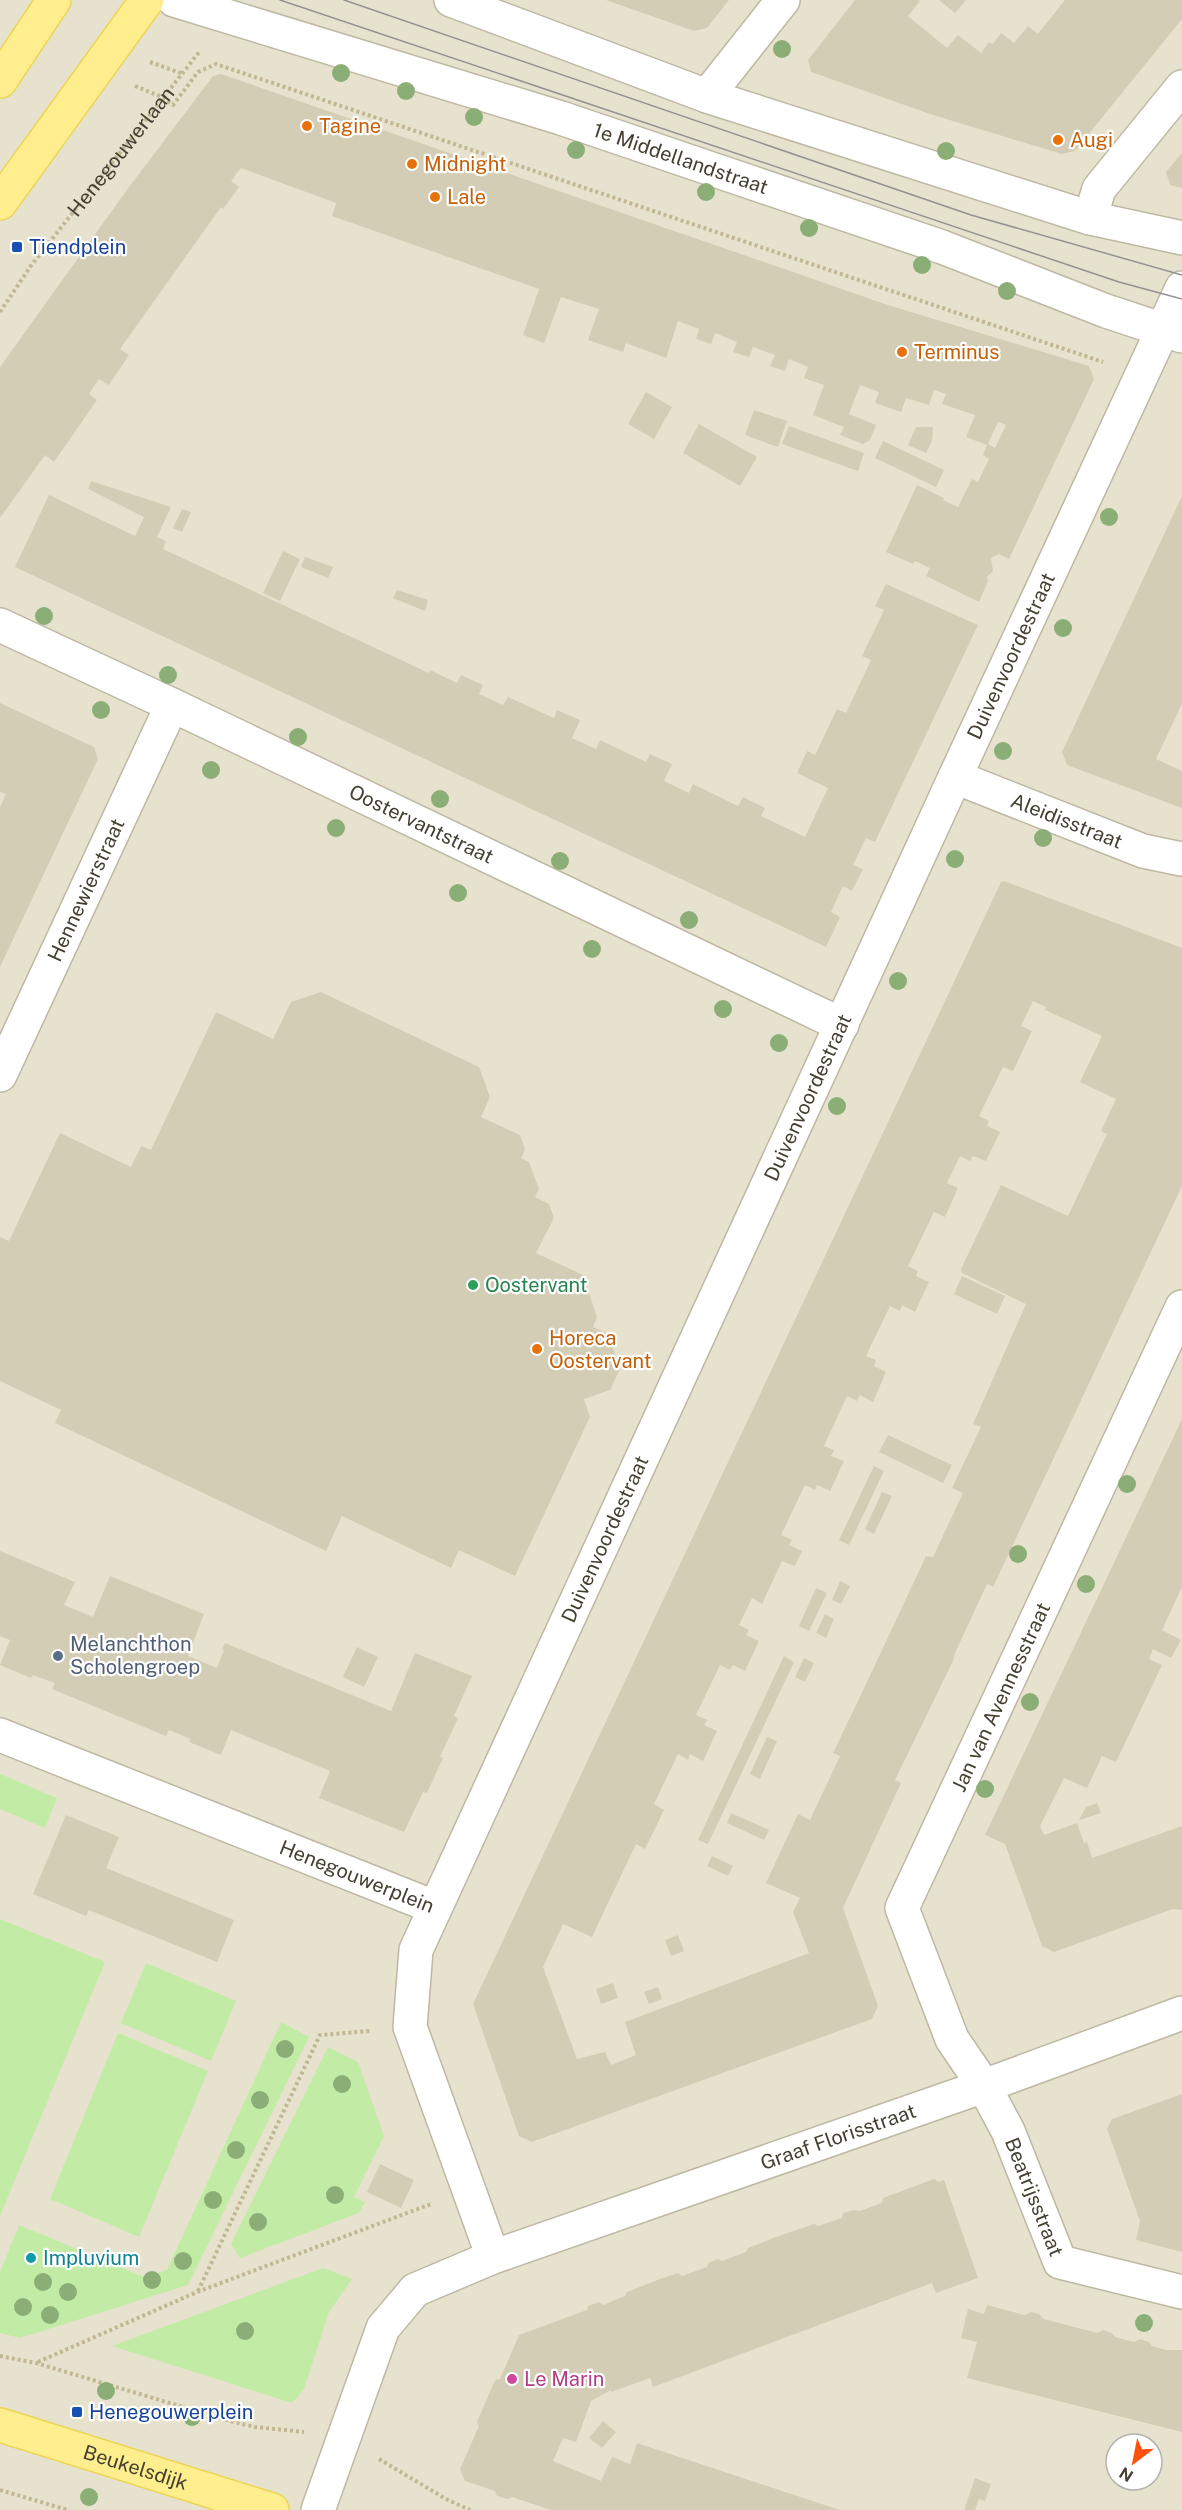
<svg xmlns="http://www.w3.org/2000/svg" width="1182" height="2510" viewBox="0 0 1182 2510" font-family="'Public Sans',sans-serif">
	<rect width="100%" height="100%" fill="#f2efe1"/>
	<path fill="#e7e2ce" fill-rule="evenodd" d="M 0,0 L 1182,0 L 1182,2510 L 0,2510 ZM 1116,2444 L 1152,2444 L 1152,2480 L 1116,2480 Z"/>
	<path fill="#c2eba5" d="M 0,1774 L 57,1798 L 45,1828 L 0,1809 Z
		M 0,1919 L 105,1962 L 0,2216 Z
		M 146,1963 L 236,2001 L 211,2061 L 121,2023 Z
		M 281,2022 L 309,2037 L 188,2285 L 20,2338 L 0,2333 L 0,2272 L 19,2225 L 144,2277 L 167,2270 Z
		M 118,2033 L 208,2071 L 139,2237 L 50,2199 Z
		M 328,2047 L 358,2062 L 384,2136 L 354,2197 L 365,2202 L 359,2213 L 240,2258 L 231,2244 Z
		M 323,2268 L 352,2279 L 329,2312 L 304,2389 L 292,2403 L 112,2346 Z"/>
	<path fill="#d4cdb5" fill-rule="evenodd" d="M 606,0 L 729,0 L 707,28 L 694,31 Z
		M 855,0 L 918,0 L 920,1 L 908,16 L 947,48 L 958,35 L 981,53 L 989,42 L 993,44 L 1001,33 L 1014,43 L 1028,26 L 1038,34 L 1065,0 L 1182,0 L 1182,19 L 1075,151 L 1062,154 L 933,115 L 811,72 L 808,60 Z
		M 939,0 L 966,0 L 955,13 Z
		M 221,74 L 888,305 L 1089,366 L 1094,379 L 1009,559 L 999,554 L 991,558 L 993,571 L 987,577 L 988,581 L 979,602 L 926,576 L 930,568 L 915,561 L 913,564 L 886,552 L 917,485 L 944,498 L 943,500 L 958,507 L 972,479 L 978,482 L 989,459 L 983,455 L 987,445 L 966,437 L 975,415 L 942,404 L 946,394 L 934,390 L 929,405 L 906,398 L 901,412 L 875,403 L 879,392 L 860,385 L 849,414 L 876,425 L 870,440 L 863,444 L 840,435 L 844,427 L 813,415 L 824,385 L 804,378 L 808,367 L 789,359 L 785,371 L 770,366 L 775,355 L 753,347 L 749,357 L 733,352 L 737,342 L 715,333 L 711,344 L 696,339 L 699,329 L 678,321 L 666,358 L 626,343 L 623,352 L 588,340 L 599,309 L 561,297 L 544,343 L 523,335 L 539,289 L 332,216 L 336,203 L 241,168 L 231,181 L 239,187 L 223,209 L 221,207 L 120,349 L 129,355 L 109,385 L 99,379 L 89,394 L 97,400 L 54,462 L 45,455 L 0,518 L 0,367 L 129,187 L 213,76 ZM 998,422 L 1006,425 L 995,448 L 988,444 Z
		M 1182,153 L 1182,188 L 1170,185 L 1166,172 Z
		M 646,392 L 672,407 L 654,439 L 628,424 Z
		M 754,410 L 787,421 L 778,447 L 745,435 Z
		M 699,424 L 757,457 L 740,486 L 683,453 Z
		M 789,426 L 864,453 L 858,471 L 782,444 Z
		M 916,427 L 933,427 L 932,441 L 926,453 L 908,445 Z
		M 883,441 L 944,470 L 936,487 L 875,458 Z
		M 91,481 L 171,507 L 157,537 L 166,541 L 163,549 L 429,673 L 430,670 L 457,683 L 461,675 L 483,685 L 479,694 L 503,705 L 508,697 L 554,718 L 557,710 L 580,720 L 572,738 L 596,749 L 600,740 L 646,762 L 650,754 L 672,764 L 664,781 L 689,793 L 693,784 L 738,806 L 743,797 L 765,808 L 761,816 L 805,837 L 828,788 L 797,773 L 807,751 L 815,755 L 837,709 L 846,713 L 871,660 L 862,656 L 884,610 L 875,606 L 886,584 L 978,625 L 875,842 L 866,838 L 853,865 L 863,869 L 852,891 L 843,886 L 831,912 L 840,917 L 826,947 L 15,567 L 49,495 L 135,536 L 144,517 L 88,489 Z
		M 1182,496 L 1182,704 L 1156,759 L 1182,771 L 1182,808 L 1067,765 L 1062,752 Z
		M 182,509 L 191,512 L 182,532 L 173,528 Z
		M 283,551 L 300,559 L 280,601 L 263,593 Z
		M 305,557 L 333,567 L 328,578 L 301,567 Z
		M 397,590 L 428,600 L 425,611 L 393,598 Z
		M 0,703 L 94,747 L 98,759 L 0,967 L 0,807 L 6,794 L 0,792 Z
		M 1004,881 L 1182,948 L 1182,1186 L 993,1587 L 987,1584 L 955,1653 L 953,1661 L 895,1780 L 901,1783 L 843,1908 L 878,2006 L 872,2019 L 532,2142 L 519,2136 L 473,2004 L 1001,882 ZM 1033,1001 L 1046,1007 L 1045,1010 L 1102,1036 L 1080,1082 L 1116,1099 L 1101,1131 L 1107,1134 L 1068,1216 L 1001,1185 L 961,1269 L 962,1273 L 1026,1304 L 973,1424 L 981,1427 L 952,1488 L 963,1493 L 933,1557 L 926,1556 L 867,1682 L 833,1753 L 840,1756 L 810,1820 L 798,1814 L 766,1883 L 800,1898 L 793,1912 L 809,1953 L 625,2022 L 636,2055 L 611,2065 L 605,2052 L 577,2059 L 543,1967 L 563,1924 L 592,1937 L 636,1844 L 645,1849 L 664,1810 L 654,1804 L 678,1754 L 688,1760 L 690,1754 L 703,1761 L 717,1731 L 704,1725 L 707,1720 L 696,1715 L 720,1665 L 730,1670 L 733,1665 L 745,1671 L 759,1641 L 746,1635 L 749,1630 L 739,1625 L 752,1598 L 762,1604 L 782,1561 L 795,1566 L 802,1551 L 789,1545 L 792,1540 L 781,1535 L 805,1485 L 815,1490 L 817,1485 L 830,1491 L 844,1461 L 831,1456 L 834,1450 L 824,1446 L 847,1396 L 857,1401 L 860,1395 L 873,1402 L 886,1372 L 874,1366 L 876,1360 L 866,1356 L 890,1306 L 900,1311 L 902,1305 L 915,1312 L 929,1282 L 916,1276 L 918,1271 L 908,1266 L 934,1212 L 945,1217 L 958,1188 L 947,1183 L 960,1156 L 970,1161 L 973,1156 L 986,1161 L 1000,1132 L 987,1126 L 989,1121 L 979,1116 L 1003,1067 L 1013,1071 L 1032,1031 L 1021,1026 Z
		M 321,992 L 479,1067 L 490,1097 L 481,1117 L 520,1135 L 525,1149 L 521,1158 L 529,1162 L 539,1189 L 535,1197 L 549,1204 L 554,1218 L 536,1253 L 583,1275 L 597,1317 L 593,1327 L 608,1334 L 620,1369 L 610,1390 L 584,1399 L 590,1417 L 515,1576 L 459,1550 L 451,1568 L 342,1516 L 326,1551 L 55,1423 L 61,1410 L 0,1381 L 0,1237 L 9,1241 L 60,1133 L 131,1167 L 141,1146 L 151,1150 L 216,1012 L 273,1039 L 291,1002 Z
		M 962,1276 L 1005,1296 L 997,1314 L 954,1294 Z
		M 1182,1419 L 1182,1587 L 1162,1630 L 1181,1640 L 1171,1658 L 1153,1649 L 1149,1659 L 1162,1665 L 1116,1762 L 1102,1756 L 1087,1788 L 1064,1778 L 1040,1826 L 1044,1835 L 1077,1823 L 1084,1843 L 1087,1842 L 1092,1858 L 1182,1826 L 1182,1910 L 1173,1909 L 1054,1952 L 1042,1946 L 1005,1844 L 985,1835 Z
		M 888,1435 L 952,1465 L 943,1483 L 879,1452 Z
		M 874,1466 L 884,1471 L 849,1545 L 839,1540 Z
		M 882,1492 L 892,1496 L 874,1534 L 865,1529 Z
		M 0,1551 L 75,1582 L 64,1605 L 93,1617 L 110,1576 L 204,1614 L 188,1656 L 217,1668 L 224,1650 L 222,1650 L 225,1643 L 391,1711 L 415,1653 L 472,1676 L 454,1716 L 458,1718 L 440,1757 L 443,1758 L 427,1793 L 423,1792 L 404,1832 L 319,1798 L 330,1771 L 231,1730 L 221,1755 L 189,1742 L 191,1739 L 169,1730 L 166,1736 L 52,1689 L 55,1683 L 33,1675 L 31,1678 L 0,1665 L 10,1640 L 0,1636 Z
		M 840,1581 L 850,1586 L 841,1604 L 832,1600 Z
		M 816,1588 L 827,1593 L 809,1631 L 799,1626 Z
		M 825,1614 L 834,1619 L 826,1638 L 816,1633 Z
		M 357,1647 L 378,1657 L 364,1687 L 343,1677 Z
		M 784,1656 L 794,1662 L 708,1844 L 698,1840 Z
		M 804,1658 L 814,1663 L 805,1682 L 795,1677 Z
		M 767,1737 L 777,1741 L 760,1779 L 750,1774 Z
		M 1097,1803 L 1101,1813 L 1079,1820 L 1086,1807 Z
		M 731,1813 L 769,1830 L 764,1840 L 727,1823 Z
		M 66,1815 L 119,1837 L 106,1868 L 234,1920 L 217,1962 L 89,1910 L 86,1916 L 33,1894 Z
		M 712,1856 L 733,1866 L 728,1876 L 707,1866 Z
		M 678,1935 L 684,1951 L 671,1956 L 665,1940 Z
		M 613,1983 L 618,1998 L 601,2004 L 596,1989 Z
		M 658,1987 L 662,1999 L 649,2004 L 644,1992 Z
		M 1182,2094 L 1182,2252 L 1136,2240 L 1140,2221 L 1107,2129 L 1112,2119 Z
		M 380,2164 L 414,2180 L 401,2208 L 367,2192 Z
		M 934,2179 L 939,2182 L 944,2180 L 978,2278 L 936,2293 L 932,2283 L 653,2387 L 650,2378 L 611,2392 L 611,2390 L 591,2401 L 576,2442 L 563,2438 L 553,2461 L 601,2481 L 612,2457 L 630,2464 L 637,2443 L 840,2510 L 551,2510 L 512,2497 L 508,2499 L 497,2496 L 495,2491 L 465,2481 L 460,2469 L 479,2426 L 477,2422 L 495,2380 L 500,2379 L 519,2335 L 587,2310 L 588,2306 L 599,2302 L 603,2305 L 620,2298 L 625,2296 L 627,2292 L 660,2279 L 678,2273 L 682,2276 L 707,2267 L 708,2263 L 718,2259 L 722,2261 L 746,2252 L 748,2248 L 779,2236 L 814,2224 L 818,2226 L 842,2218 L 843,2213 L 854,2210 L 860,2211 L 882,2203 L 883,2198 Z
		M 987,2305 L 1025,2315 L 1031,2312 L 1039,2314 L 1044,2319 L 1097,2333 L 1103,2330 L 1112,2333 L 1115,2337 L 1134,2342 L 1140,2339 L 1149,2342 L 1152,2346 L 1166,2350 L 1182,2350 L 1182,2432 L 967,2378 L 977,2342 L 961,2338 L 968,2309 L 984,2314 Z
		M 603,2421 L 616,2432 L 602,2448 L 589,2438 Z
		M 975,2478 L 991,2484 L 985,2501 L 979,2499 L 975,2510 L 964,2510 Z"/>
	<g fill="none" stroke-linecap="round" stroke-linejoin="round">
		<defs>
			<g id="minor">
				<path id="s2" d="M 174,0 L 561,118 L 942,247 L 1106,311 L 1182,336"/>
				<path d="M 451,0 L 707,96 L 1090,218 L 1182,238"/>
				<path d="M 707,96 L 783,0"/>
				<path d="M 1090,218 L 1099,189 L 1182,87"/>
				<path id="s3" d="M 0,625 L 172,705 L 842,1025"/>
				<path id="s4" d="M 955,777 L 1143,851 L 1182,859"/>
				<path id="s5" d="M 0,1075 L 172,705"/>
				<path id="s6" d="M 1182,1307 L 902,1908 L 952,2039 L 984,2086 L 1008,2131 L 1060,2262 L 1182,2292"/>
				<path id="s7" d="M 0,1735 L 434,1907"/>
				<path id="s8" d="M 493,2257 L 410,2027 L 416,1950 L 955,777 L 1182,288"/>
				<path id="s9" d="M 318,2510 L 383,2328 L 415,2290 L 493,2257 L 984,2086 L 1182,2013"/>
			</g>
			<g id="major">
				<path d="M 0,81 L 54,0"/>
				<path d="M 0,203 L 147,0"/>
				<path id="s10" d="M 0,2425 L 272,2510"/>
			</g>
		</defs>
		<use href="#minor" stroke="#beb8a3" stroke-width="36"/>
		<use href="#major" stroke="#edd454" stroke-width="36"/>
		<g stroke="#c1b793" stroke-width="4" stroke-dasharray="3 3" stroke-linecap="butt">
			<path d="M 150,62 L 181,73"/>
			<path d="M 135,86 L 162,97 L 173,105 L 198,72 L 216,64 L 1103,362"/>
			<path id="s1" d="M 0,312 L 30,267 L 200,51"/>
			<path d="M 198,2291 L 320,2035 L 370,2031"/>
			<path d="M 0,2356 L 36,2363 L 230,2421 L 255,2427 L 304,2432"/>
			<path d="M 38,2362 L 197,2292 L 431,2204"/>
			<path d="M 379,2459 L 446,2499 L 470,2510"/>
			<path d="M 0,2490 L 68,2510"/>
		</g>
		<use href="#minor" stroke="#fff" stroke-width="33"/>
		<use href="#major" stroke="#ffee8d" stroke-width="33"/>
		<path stroke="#929292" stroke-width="1.5" d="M 280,0 L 1119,282 L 1182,299
			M 344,0 L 971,215 L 1182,275"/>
	</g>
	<g fill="#8bae77">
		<circle cx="782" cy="49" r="9"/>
		<circle cx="341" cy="73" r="9"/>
		<circle cx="406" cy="91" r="9"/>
		<circle cx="474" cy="117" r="9"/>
		<circle cx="576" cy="150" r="9"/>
		<circle cx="946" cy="151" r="9"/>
		<circle cx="706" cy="192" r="9"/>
		<circle cx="809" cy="228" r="9"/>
		<circle cx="922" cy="265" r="9"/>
		<circle cx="1007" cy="291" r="9"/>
		<circle cx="1109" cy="517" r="9"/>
		<circle cx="44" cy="616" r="9"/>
		<circle cx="1063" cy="628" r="9"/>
		<circle cx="168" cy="675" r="9"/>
		<circle cx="101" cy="710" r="9"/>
		<circle cx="298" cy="737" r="9"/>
		<circle cx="1003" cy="751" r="9"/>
		<circle cx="211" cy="770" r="9"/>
		<circle cx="440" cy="799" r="9"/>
		<circle cx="336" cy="828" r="9"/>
		<circle cx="1043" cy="838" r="9"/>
		<circle cx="955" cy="859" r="9"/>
		<circle cx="560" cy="861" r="9"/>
		<circle cx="458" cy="893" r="9"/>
		<circle cx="689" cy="920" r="9"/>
		<circle cx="592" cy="949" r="9"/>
		<circle cx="898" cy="981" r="9"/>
		<circle cx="723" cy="1009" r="9"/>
		<circle cx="779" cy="1043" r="9"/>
		<circle cx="837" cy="1106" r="9"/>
		<circle cx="1127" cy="1484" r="9"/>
		<circle cx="1018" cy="1554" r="9"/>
		<circle cx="1086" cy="1584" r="9"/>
		<circle cx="1030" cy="1702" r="9"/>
		<circle cx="985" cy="1789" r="9"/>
		<circle cx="285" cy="2049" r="9"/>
		<circle cx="342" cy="2084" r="9"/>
		<circle cx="260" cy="2100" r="9"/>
		<circle cx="236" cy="2150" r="9"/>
		<circle cx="335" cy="2195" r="9"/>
		<circle cx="213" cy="2200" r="9"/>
		<circle cx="258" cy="2222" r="9"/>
		<circle cx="183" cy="2261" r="9"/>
		<circle cx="152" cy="2280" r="9"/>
		<circle cx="43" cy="2282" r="9"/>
		<circle cx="68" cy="2292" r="9"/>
		<circle cx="23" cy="2307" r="9"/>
		<circle cx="50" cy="2315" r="9"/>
		<circle cx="1144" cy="2323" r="9"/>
		<circle cx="245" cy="2331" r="9"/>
		<circle cx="106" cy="2391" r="9"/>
		<circle cx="192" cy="2417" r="9"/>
		<circle cx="89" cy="2497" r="9"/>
	</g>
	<g fill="#e8710a" stroke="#fff" stroke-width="2">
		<circle cx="307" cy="126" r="6"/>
		<circle cx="1058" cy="140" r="6"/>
		<circle cx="412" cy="164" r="6"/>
		<circle cx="435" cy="197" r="6"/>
		<circle cx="902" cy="352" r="6"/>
		<circle cx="537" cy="1349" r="6"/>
	</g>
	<g fill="#1a4fb4" stroke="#fff" stroke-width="2">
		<rect x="11" y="241" width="12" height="12" rx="3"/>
		<rect x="71" y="2406" width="12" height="12" rx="3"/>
	</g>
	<circle fill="#2e9e5b" stroke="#fff" stroke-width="2" cx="473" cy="1285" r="6"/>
	<circle fill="#5c6f8a" stroke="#fff" stroke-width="2" cx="58" cy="1656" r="6"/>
	<circle fill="#0f9aa8" stroke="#fff" stroke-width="2" cx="31" cy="2258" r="6"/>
	<circle fill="#d1479c" stroke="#fff" stroke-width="2" cx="512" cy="2379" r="6"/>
	<g text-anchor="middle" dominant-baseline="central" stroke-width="4.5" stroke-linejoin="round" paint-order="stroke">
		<g font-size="20" fill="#c56008" stroke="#fff" text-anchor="start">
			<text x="319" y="126">Tagine</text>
			<text x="1070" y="140">Augi</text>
			<text x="424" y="164">Midnight</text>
			<text x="447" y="197">Lale</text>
			<text x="914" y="352">Terminus</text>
			<text x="549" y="1338">Horeca<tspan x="549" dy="23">Oostervant</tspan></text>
		</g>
		<g font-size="20" fill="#443f31" stroke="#fff">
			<text stroke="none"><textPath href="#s1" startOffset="201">Henegouwerlaan</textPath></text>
			<text stroke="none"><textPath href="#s2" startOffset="531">1e Middellandstraat</textPath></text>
			<text stroke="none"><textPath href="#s8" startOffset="1746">Duivenvoordestraat</textPath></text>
			<text stroke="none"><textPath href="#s4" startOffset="120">Aleidisstraat</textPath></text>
			<text stroke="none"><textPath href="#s3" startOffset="466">Oostervantstraat</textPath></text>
			<text stroke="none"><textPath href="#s5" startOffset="204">Hennewierstraat</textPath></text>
			<text stroke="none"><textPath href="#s8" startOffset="1260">Duivenvoordestraat</textPath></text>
			<text stroke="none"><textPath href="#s8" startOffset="774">Duivenvoordestraat</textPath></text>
			<text transform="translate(1001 1697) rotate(-65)">Jan van Avennesstraat</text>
			<text stroke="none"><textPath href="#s7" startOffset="384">Henegouwerplein</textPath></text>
			<text stroke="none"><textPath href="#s9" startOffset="693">Graaf Florisstraat</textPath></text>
			<text stroke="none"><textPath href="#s6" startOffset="982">Beatrijsstraat</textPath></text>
			<text stroke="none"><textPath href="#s10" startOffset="142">Beukelsdijk</textPath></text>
		</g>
		<g font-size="20" fill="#164399" stroke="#fff" text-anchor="start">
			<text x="29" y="247">Tiendplein</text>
			<text x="89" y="2412">Henegouwerplein</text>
		</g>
		<g font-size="20" fill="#27864d" stroke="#fff" text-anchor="start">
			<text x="485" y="1285">Oostervant</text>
		</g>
		<g font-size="20" fill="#4e5e75" stroke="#fff" text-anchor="start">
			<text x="70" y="1644">Melanchthon<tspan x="70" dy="23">Scholengroep</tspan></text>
		</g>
		<g font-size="20" fill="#0d838f" stroke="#fff" text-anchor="start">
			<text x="43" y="2258">Impluvium</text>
		</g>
		<g font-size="20" fill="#b23c85" stroke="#fff" text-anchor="start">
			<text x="524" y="2379">Le Marin</text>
		</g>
	</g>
	<g transform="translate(1134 2462) rotate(212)"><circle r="28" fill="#ffffff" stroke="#b4b2ad" stroke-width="1.5"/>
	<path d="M0-4.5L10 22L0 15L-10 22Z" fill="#ff510b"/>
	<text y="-9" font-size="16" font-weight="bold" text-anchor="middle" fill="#443f31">N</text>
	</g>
</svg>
